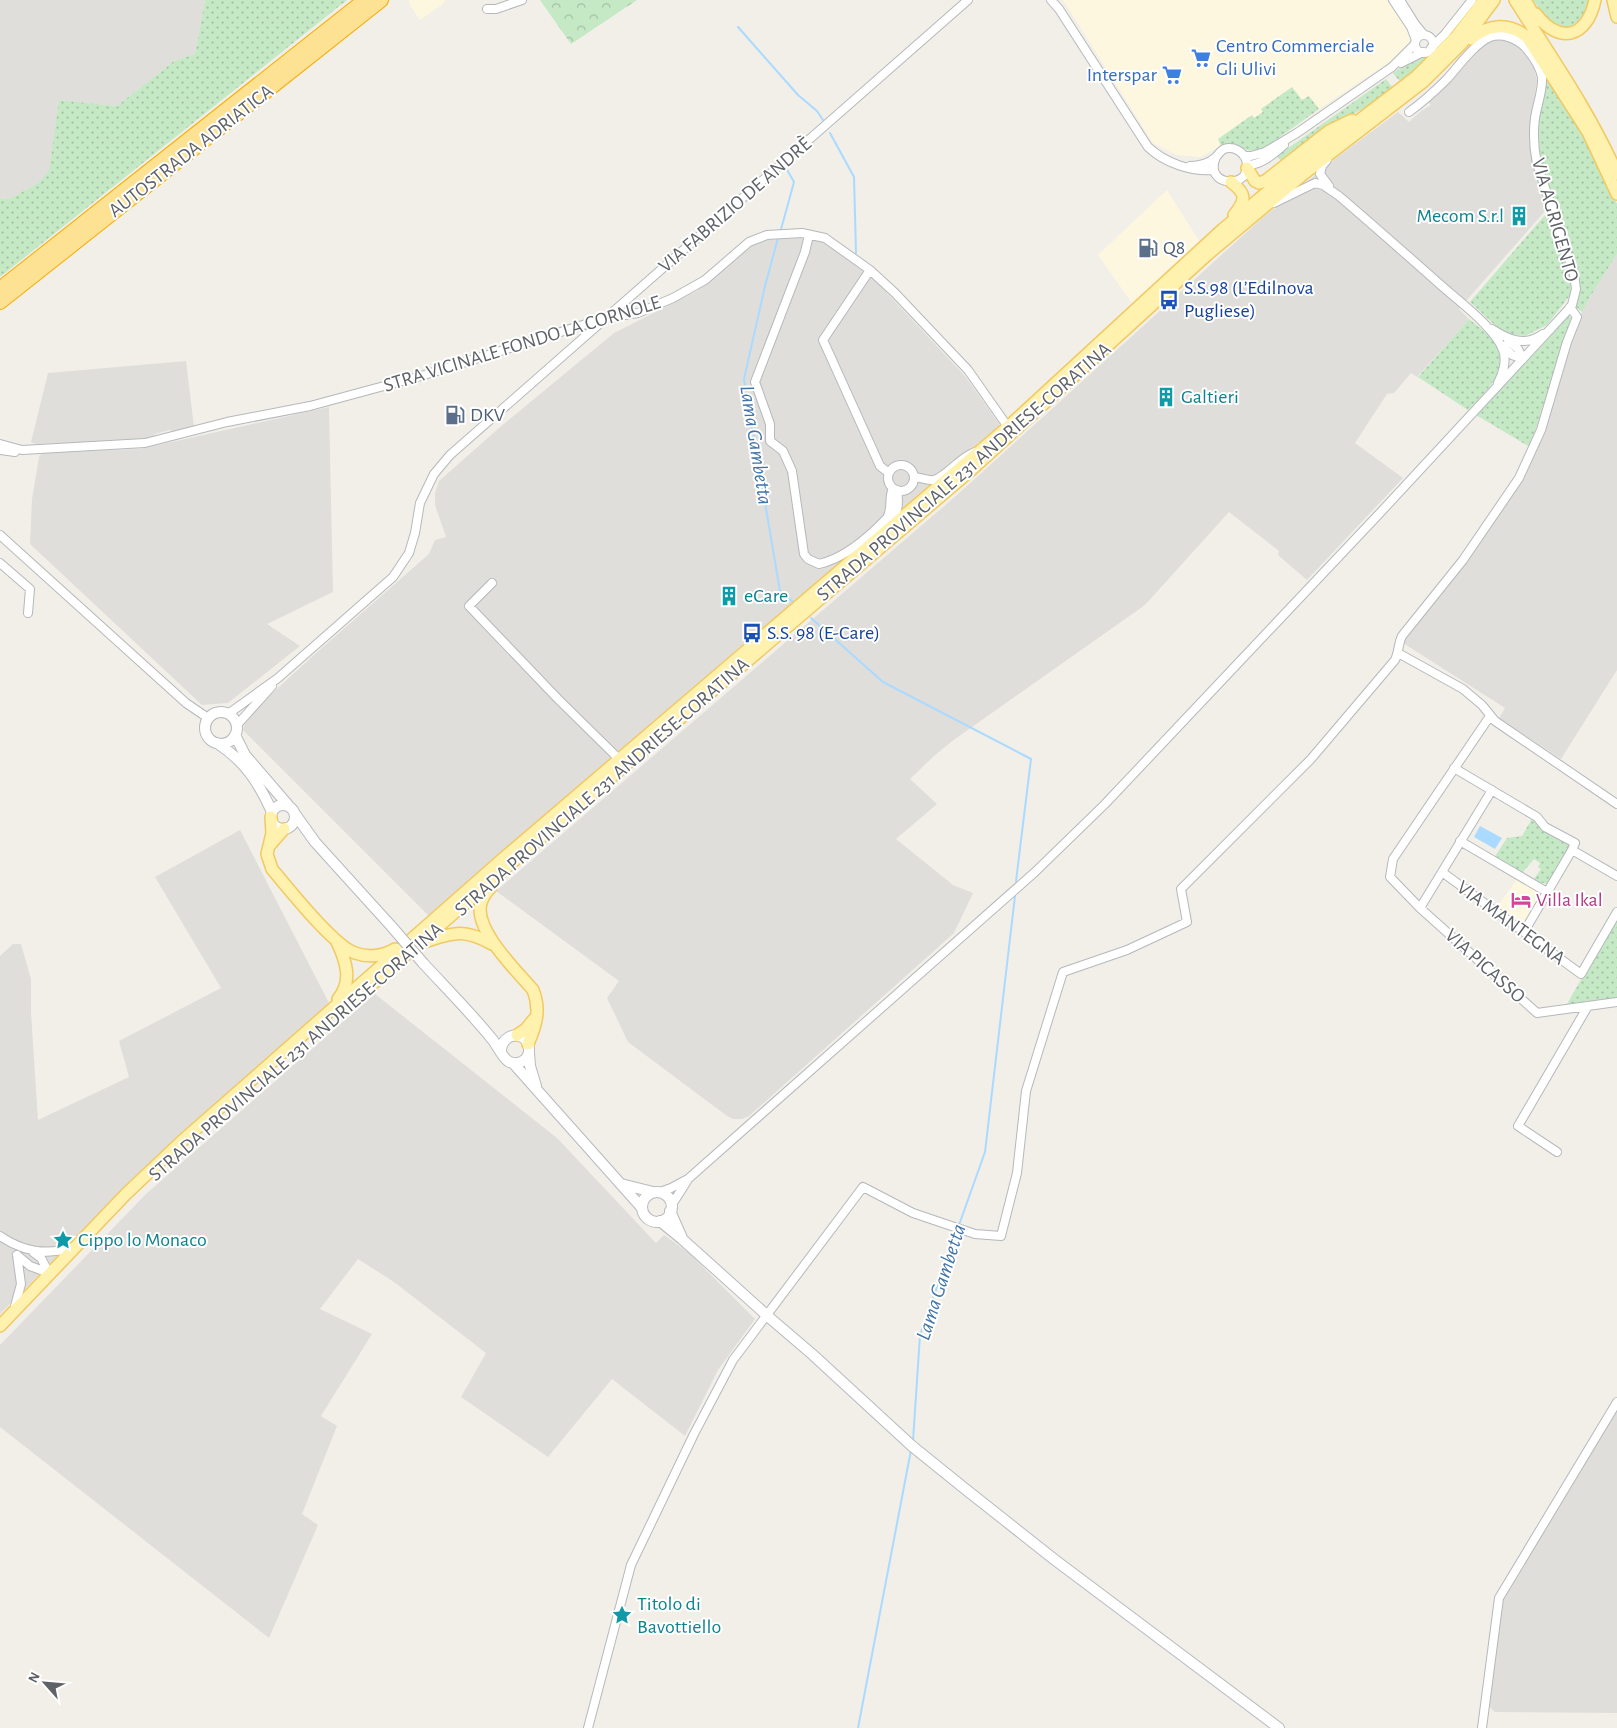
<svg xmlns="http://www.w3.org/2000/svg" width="1617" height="1728" viewBox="0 0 1617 1728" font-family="'Alegreya Sans',sans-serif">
	<defs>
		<pattern id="grass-dots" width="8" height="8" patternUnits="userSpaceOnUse" patternTransform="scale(1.25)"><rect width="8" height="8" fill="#c5e8c5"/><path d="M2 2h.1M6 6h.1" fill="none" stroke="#a3c0a4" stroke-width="1.8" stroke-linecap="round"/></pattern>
		<pattern id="forest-crowns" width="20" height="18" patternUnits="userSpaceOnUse" patternTransform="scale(1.25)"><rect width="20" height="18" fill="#c5e8c5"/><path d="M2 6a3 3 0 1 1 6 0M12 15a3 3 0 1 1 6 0" fill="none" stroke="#a3c0a4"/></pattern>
	</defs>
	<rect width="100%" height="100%" fill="#f1efe8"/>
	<path fill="#fef7e0" d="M 409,0 L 445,0 L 443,4 L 420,20 L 410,5 Z
		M 1063,0 L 1387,0 L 1405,26 L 1407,25 L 1413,41 L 1410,48 L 1319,109 L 1244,149 L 1221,146 L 1200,157 L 1177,155 L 1153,143 Z
		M 1167,190 L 1199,241 L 1132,303 L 1098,255 Z
		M 1518,878 L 1544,892 L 1523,928 L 1496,908 Z"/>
	<path fill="#e0deda" d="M 0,0 L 205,0 L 195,54 L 174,61 L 117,106 L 59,100 L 50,171 L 38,183 L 9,199 L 0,198 Z
		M 1496,39 L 1515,43 L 1527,56 L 1533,64 L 1537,81 L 1530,126 L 1532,163 L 1546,210 L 1459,309 L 1469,319 L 1417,377 L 1411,373 L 1394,393 L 1387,394 L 1355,443 L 1403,478 L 1307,580 L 1278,555 L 1279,551 L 1229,512 L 1145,605 L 955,739 L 935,755 L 910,779 L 937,804 L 896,839 L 953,885 L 973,893 L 954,933 L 749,1116 L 742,1119 L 733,1119 L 727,1116 L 628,1042 L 607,998 L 619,981 L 496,891 L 957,495 L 1260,220 L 1340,155 L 1398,112 L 1409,122 L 1421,111 L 1431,105 L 1427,101 L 1448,82 L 1480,46 Z
		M 799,238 L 821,241 L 873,278 L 965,376 L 1000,425 L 429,916 L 243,730 L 245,720 L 268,697 L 315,654 L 429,554 L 435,540 L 446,537 L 435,505 L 435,493 L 439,481 L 499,428 L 614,333 L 697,291 L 745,250 L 756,242 L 769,240 Z
		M 1617,254 L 1617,670 L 1561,759 L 1499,718 L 1505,708 L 1403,643 L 1404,640 L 1514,491 L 1582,312 L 1590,297 Z
		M 186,361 L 194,427 L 174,432 L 170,430 L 155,434 L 154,437 L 145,440 L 36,444 L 31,442 L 48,373 Z
		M 329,407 L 333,592 L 267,624 L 300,646 L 228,703 L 202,705 L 30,544 L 32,499 L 39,457 L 42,453 L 140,449 Z
		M 240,830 L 329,1003 L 105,1208 L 0,1314 L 0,956 L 13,944 L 21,944 L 31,979 L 31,1012 L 38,1120 L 129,1077 L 119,1041 L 221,988 L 155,877 Z
		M 375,994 L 557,1138 L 656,1243 L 664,1235 L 689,1253 L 755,1319 L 718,1370 L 685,1436 L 612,1379 L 548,1457 L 461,1397 L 486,1353 L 394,1282 L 358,1259 L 320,1309 L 372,1334 L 321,1416 L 337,1426 L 302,1514 L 318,1525 L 269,1638 L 0,1427 L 0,1345 L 146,1194 Z
		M 1617,1402 L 1617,1713 L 1495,1712 L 1486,1703 L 1499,1598 Z"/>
	<path fill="url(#grass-dots)" fill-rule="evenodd" d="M 205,0 L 347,0 L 0,277 L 0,198 L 9,199 L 38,183 L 49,171 L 59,100 L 117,106 L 174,61 L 195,54 Z
		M 1533,0 L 1591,0 C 1584,19 1567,39 1547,20 C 1542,15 1538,6 1533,0 Z
		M 1435,50 L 1401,83 L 1393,73 L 1410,61 Z
		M 1542,69 L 1580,127 L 1602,169 L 1617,204 L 1617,254 L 1590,297 L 1582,312 L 1575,306 L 1579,297 L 1579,277 L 1547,183 L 1539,150 L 1537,128 L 1541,106 Z
		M 1386,79 L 1393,88 L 1372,104 L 1327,128 L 1283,163 L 1277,156 Z
		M 1292,87 L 1302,100 L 1309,96 L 1319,109 L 1263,149 C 1244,155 1239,142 1221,146 L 1218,139 L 1252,115 L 1254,118 L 1263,112 L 1261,109 Z
		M 1549,213 L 1572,279 L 1571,294 L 1547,325 L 1525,336 L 1511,334 L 1499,329 L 1470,302 L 1545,215 Z
		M 1569,316 L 1571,318 L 1570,323 L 1530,447 L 1476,415 Z
		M 1469,319 C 1477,326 1487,332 1493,340 C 1515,367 1486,391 1468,410 L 1418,377 Z
		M 1533,817 L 1569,845 L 1570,847 L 1547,884 L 1535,881 L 1494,858 L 1507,838 L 1522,836 ZM 1534,859 L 1540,863 L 1538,867 L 1541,869 L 1534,879 L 1523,872 Z
		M 1617,917 L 1617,998 L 1567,1004 Z"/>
	<path fill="url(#forest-crowns)" d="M 540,0 L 637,0 L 571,44 Z"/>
	<path fill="#aadaff" d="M 1480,826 L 1502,838 L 1495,849 L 1474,837 Z"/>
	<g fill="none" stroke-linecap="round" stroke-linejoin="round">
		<path stroke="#aadaff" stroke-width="2" d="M 738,27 L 798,95 L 817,111 L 823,120
			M 830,133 L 854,177 L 856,253
			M 780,233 L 794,182 L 786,168
			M 778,238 L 765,286 L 744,379 L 780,591 L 793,602
			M 811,618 L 883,682 L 1031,759 L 1016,881
			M 959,1225 L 985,1152 L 1015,896
			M 913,1441 L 920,1335 L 957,1230
			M 858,1728 L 911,1450"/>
		<defs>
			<path id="street" d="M 1051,0 L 1059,9 L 1148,147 C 1165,163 1191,172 1214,170
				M 1393,0 L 1411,27 L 1416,40
				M 1400,0 L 1415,24 L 1424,35
				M 487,9 L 496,9 L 522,0
				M1415 44a9 9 0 1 1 18 0a9 9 0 1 1-18 0Z
				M 1431,48 L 1445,34 L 1472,0
				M 1401,63 L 1423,52
				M 1244,156 L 1251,156 L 1265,152 L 1297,133 L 1392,67 L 1415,44
				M 1327,160 L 1322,166 L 1320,174 L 1329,186
				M 1247,165 C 1262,165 1273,154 1284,145
				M 1190,166 C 1199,166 1209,163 1216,157 C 1219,154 1220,151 1224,149 C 1233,146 1243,151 1246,160 C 1256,189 1202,189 1216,157
				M 1274,203 L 1315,183 L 1323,185 L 1339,196 C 1374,226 1408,256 1443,287 C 1460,302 1496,329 1503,350 C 1507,360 1503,374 1498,383
				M 809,235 L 805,252 L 755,382 L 770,424 L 770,441 L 783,451 L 792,471 L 804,554 L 808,559 L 819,564 C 845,558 869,537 887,518 C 893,508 888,498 893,488
				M 870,270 L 823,340 L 880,466 L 889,473
				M 1492,329 C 1509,340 1525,347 1543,334
				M 1503,346 L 1512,355 L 1523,359 L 1518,349 L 1508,340
				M 0,444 L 22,450 L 145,443 L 227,422 L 310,406 L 421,376 L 605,318 L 638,313 L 673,298 L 705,280 L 749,242 L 767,235 L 802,233 L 825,238 L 870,270 L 895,293 L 968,370 L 1008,427
				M 0,450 L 15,452
				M888 478a13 13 0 1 1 26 0a13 13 0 1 1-26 0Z
				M 914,477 C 920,477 928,481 934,480 C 946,477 960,457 975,452
				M 890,523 C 899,514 899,502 897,490
				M 0,535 L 186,703 L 208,718
				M 0,563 L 30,589 L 28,613
				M 492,583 L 469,606 L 558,699 L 619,759
				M 1398,653 L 1463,689 L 1482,705 L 1495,721 L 1617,804
				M 228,714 L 278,678 L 393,577 L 409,553 L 415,533 L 420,503 L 434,474 L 450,455 L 968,0
				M 1490,716 L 1393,859 L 1390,877 L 1420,908 L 1537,1013 L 1617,1002
				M 236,726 L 272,686
				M 1454,768 L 1537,817 L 1545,827 L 1575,843 L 1572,850 L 1617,876
				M 1460,841 L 1547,892
				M 1442,872 L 1581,974 L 1617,912
				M 1420,908 L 1492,790
				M 1524,932 L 1572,850
				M 1557,1152 L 1518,1126 L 1588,1006
				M 660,1192 L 671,1188 L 688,1179 L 1035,872 L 1105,804 L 1379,514 L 1568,310 L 1572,305 L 1576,289 L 1574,274 L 1537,164 C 1534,149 1533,133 1535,118 C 1537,105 1543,90 1542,77 C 1540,67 1532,55 1525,47 C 1516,38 1502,33 1490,37 C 1475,43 1458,67 1447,79 C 1435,91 1423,102 1409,112
				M 671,1206 L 687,1181
				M 0,1236 C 23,1252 47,1256 74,1247
				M 33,1252 L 41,1258 L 49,1273
				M 17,1255 L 30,1266 L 49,1273
				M 15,1306 L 21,1284 L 17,1255
				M 588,1728 L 631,1565 L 694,1434 L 733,1360 L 863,1187 L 913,1213 L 975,1234 L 1001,1236 L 1017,1173 L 1026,1091 L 1063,972 L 1127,950 L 1187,922 L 1181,889 L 1311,759 L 1395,660 C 1399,652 1398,644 1402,636 L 1463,560 L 1519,478 L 1541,430 L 1567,342 L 1577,317 L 1570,307
				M 1482,1728 L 1499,1598 L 1617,1402"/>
			<path id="secondary" d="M205 728a16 16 0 1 1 32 0a16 16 0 1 1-32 0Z
				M 235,735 L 245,755 L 288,805
				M 217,743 C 245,761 259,783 272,812
				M271 817a12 12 0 1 1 24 0a12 12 0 1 1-24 0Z
				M 295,814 L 315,842 L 392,927
				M 423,963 C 446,988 471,1013 492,1039 C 497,1045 502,1057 508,1061 C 517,1067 530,1060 529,1049 C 528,1030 501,1031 501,1052
				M 529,1053 L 530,1066 L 536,1086
				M 513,1063 L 642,1208
				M 621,1184 L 653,1192
				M642 1207a15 15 0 1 1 30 0a15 15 0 1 1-30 0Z
				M 670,1211 L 682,1238
				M 660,1221 L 682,1239 L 771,1319 L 812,1354 L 912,1446 L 964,1488 L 1055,1560 L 1279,1728"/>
			<path id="primary" d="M 1515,0 C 1551,57 1590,112 1617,174
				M 1525,0 L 1537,21
				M 1613,0 L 1617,17
				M 1536,14 C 1559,45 1587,38 1595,0
				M 1471,39 C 1488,24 1509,22 1527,37 L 1588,132 L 1617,194
				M 1247,168 L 1255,181 L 1259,183 L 1265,181 L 1329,131 L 1352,120
				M 1231,182 C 1247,194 1246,200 1234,215
				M 271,817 L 272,833 L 267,854 L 272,869 C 289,889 333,945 355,953 C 368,958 384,956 395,949
				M 270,845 L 284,829
				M 491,887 C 487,891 483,896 481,903 C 473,929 517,971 533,990 C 541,1010 536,1025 528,1044
				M 337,942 C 346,961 353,981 338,999
				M 424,942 C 453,933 463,928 492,944
				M 346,1007 L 569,813 L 970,471 L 1208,254 L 1301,176 L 1423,82 L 1462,43 L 1494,0
				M 517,1035 L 526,1029 L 534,1019
				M 0,1326 L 126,1194 L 181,1142 L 505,857 L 1008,427 L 1223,229 L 1290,173 L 1417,76 L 1456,37 L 1484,0"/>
			<path id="highway" d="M 0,289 L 365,0
				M 0,302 L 381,0"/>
		</defs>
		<use href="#street" stroke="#b5b8bc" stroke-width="10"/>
		<use href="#secondary" stroke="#b6babf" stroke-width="12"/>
		<use href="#primary" stroke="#f2c960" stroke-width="14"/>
		<use href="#highway" stroke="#f9ab00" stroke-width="16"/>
		<use href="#street" stroke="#fff" stroke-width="8"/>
		<use href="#secondary" stroke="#fff" stroke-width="10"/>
		<use href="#primary" stroke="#fff2af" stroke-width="11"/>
		<use href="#highway" stroke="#fde293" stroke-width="14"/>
		<defs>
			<path id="secondary-bridge" d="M 392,927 L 423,963"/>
		</defs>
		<use href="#secondary-bridge" stroke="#b6babf" stroke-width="12" stroke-linecap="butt"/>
		<use href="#secondary-bridge" stroke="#fff" stroke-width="10"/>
	</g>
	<defs>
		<symbol id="supermarket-bare" viewBox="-9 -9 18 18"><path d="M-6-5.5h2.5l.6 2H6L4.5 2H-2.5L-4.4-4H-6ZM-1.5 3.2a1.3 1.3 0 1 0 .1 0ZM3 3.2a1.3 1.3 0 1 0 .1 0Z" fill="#3f7fe0" stroke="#fff" stroke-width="2.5" paint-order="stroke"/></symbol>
		<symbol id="building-bare" viewBox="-9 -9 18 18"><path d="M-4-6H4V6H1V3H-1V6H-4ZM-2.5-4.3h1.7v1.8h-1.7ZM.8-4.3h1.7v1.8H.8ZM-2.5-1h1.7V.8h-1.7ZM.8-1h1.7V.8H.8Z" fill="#0f9aa8" stroke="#fff" stroke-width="2.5" paint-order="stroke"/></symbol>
		<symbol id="fuel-bare" viewBox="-9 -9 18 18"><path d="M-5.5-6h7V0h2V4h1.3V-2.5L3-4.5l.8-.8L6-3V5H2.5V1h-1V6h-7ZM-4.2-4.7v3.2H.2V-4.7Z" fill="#5c6f8a" stroke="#fff" stroke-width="2.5" paint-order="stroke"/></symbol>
		<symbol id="bus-bare" viewBox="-9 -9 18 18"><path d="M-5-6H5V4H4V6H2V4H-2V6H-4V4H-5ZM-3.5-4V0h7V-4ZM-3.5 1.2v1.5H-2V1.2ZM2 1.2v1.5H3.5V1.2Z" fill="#1a4fb4" stroke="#fff" stroke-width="2.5" paint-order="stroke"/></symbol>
		<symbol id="hotel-bare" viewBox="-9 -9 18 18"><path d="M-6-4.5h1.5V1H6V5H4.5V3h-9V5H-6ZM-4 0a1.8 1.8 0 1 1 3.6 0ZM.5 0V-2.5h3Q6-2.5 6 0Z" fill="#d1479c" stroke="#fff" stroke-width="2.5" paint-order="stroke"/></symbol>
		<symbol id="sight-bare" viewBox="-9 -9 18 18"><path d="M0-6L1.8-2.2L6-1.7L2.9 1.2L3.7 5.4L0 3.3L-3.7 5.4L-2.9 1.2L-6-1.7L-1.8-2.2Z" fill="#0f9aa8" stroke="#fff" stroke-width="2.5" paint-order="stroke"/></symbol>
	</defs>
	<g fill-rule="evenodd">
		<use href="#supermarket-bare" x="1187" y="44" width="28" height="28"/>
		<use href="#supermarket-bare" x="1158" y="61" width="28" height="28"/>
		<use href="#building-bare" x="1505" y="202" width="28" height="28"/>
		<use href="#fuel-bare" x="1134" y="234" width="28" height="28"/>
		<use href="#bus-bare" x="1155" y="286" width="28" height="28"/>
		<use href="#building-bare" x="1152" y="383" width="28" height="28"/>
		<use href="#fuel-bare" x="441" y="401" width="28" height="28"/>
		<use href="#building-bare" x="715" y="582" width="28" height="28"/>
		<use href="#bus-bare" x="738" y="619" width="28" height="28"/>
		<use href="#hotel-bare" x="1507" y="886" width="28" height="28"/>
		<use href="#sight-bare" x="49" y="1226" width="28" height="28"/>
		<use href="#sight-bare" x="608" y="1601" width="28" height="28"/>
	</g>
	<g text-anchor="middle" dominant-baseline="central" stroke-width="4" stroke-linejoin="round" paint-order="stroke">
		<g font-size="20" fill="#366cbe" stroke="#fff" text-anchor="start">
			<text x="1216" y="46">Centro Commerciale<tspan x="1216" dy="23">Gli Ulivi</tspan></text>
			<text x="1157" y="75" text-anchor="end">Interspar</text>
		</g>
		<g font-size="20" fill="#5f6368" stroke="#fff">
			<text transform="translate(191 151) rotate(-38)">AUTOSTRADA ADRIATICA</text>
			<text transform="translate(735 205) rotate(-41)">VIA FABRIZIO DE ANDRÈ</text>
			<text transform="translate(1555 220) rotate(74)">VIA AGRIGENTO</text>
			<text transform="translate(522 344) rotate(-17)">STRA VICINALE FONDO LA CORNOLE</text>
			<text transform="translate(964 472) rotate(-41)">STRADA PROVINCIALE 231 ANDRIESE-CORATINA</text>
			<text transform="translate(602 787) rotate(-41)">STRADA PROVINCIALE 231 ANDRIESE-CORATINA</text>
			<text transform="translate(1511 923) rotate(36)">VIA MANTEGNA</text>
			<text transform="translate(1485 966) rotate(42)">VIA PICASSO</text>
			<text transform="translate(296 1052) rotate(-41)">STRADA PROVINCIALE 231 ANDRIESE-CORATINA</text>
		</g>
		<g font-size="20" fill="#0d838f" stroke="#fff" text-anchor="start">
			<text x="1504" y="216" text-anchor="end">Mecom S.r.l</text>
			<text x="1181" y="397">Galtieri</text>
			<text x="744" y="596">eCare</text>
			<text x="78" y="1240">Cippo lo Monaco</text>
			<text x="637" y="1604">Titolo di<tspan x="637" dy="23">Bavottiello</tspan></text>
		</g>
		<g font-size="20" fill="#4e5e75" stroke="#fff" text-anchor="start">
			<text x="1163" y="248">Q8</text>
			<text x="470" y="415">DKV</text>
		</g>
		<g font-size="20" fill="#164399" stroke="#fff" text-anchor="start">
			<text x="1184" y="288">S.S.98 (L’Edilnova<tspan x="1184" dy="23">Pugliese)</tspan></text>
			<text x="767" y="633">S.S. 98 (E-Care)</text>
		</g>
		<g font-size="20" fill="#b23c85" stroke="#fff" text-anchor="start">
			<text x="1536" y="900">Villa Ikal</text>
		</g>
		<g font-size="21" font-style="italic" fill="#4174aa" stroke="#fff">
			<text transform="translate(756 445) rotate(81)">Lama Gambetta</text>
			<text transform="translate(941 1282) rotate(-72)">Lama Gambetta</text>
		</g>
	</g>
	<g transform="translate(45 1683) rotate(297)" stroke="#ffffff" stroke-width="4" paint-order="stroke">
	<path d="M0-4L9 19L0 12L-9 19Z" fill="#5f6368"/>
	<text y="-8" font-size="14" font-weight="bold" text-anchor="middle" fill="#5f6368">N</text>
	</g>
</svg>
